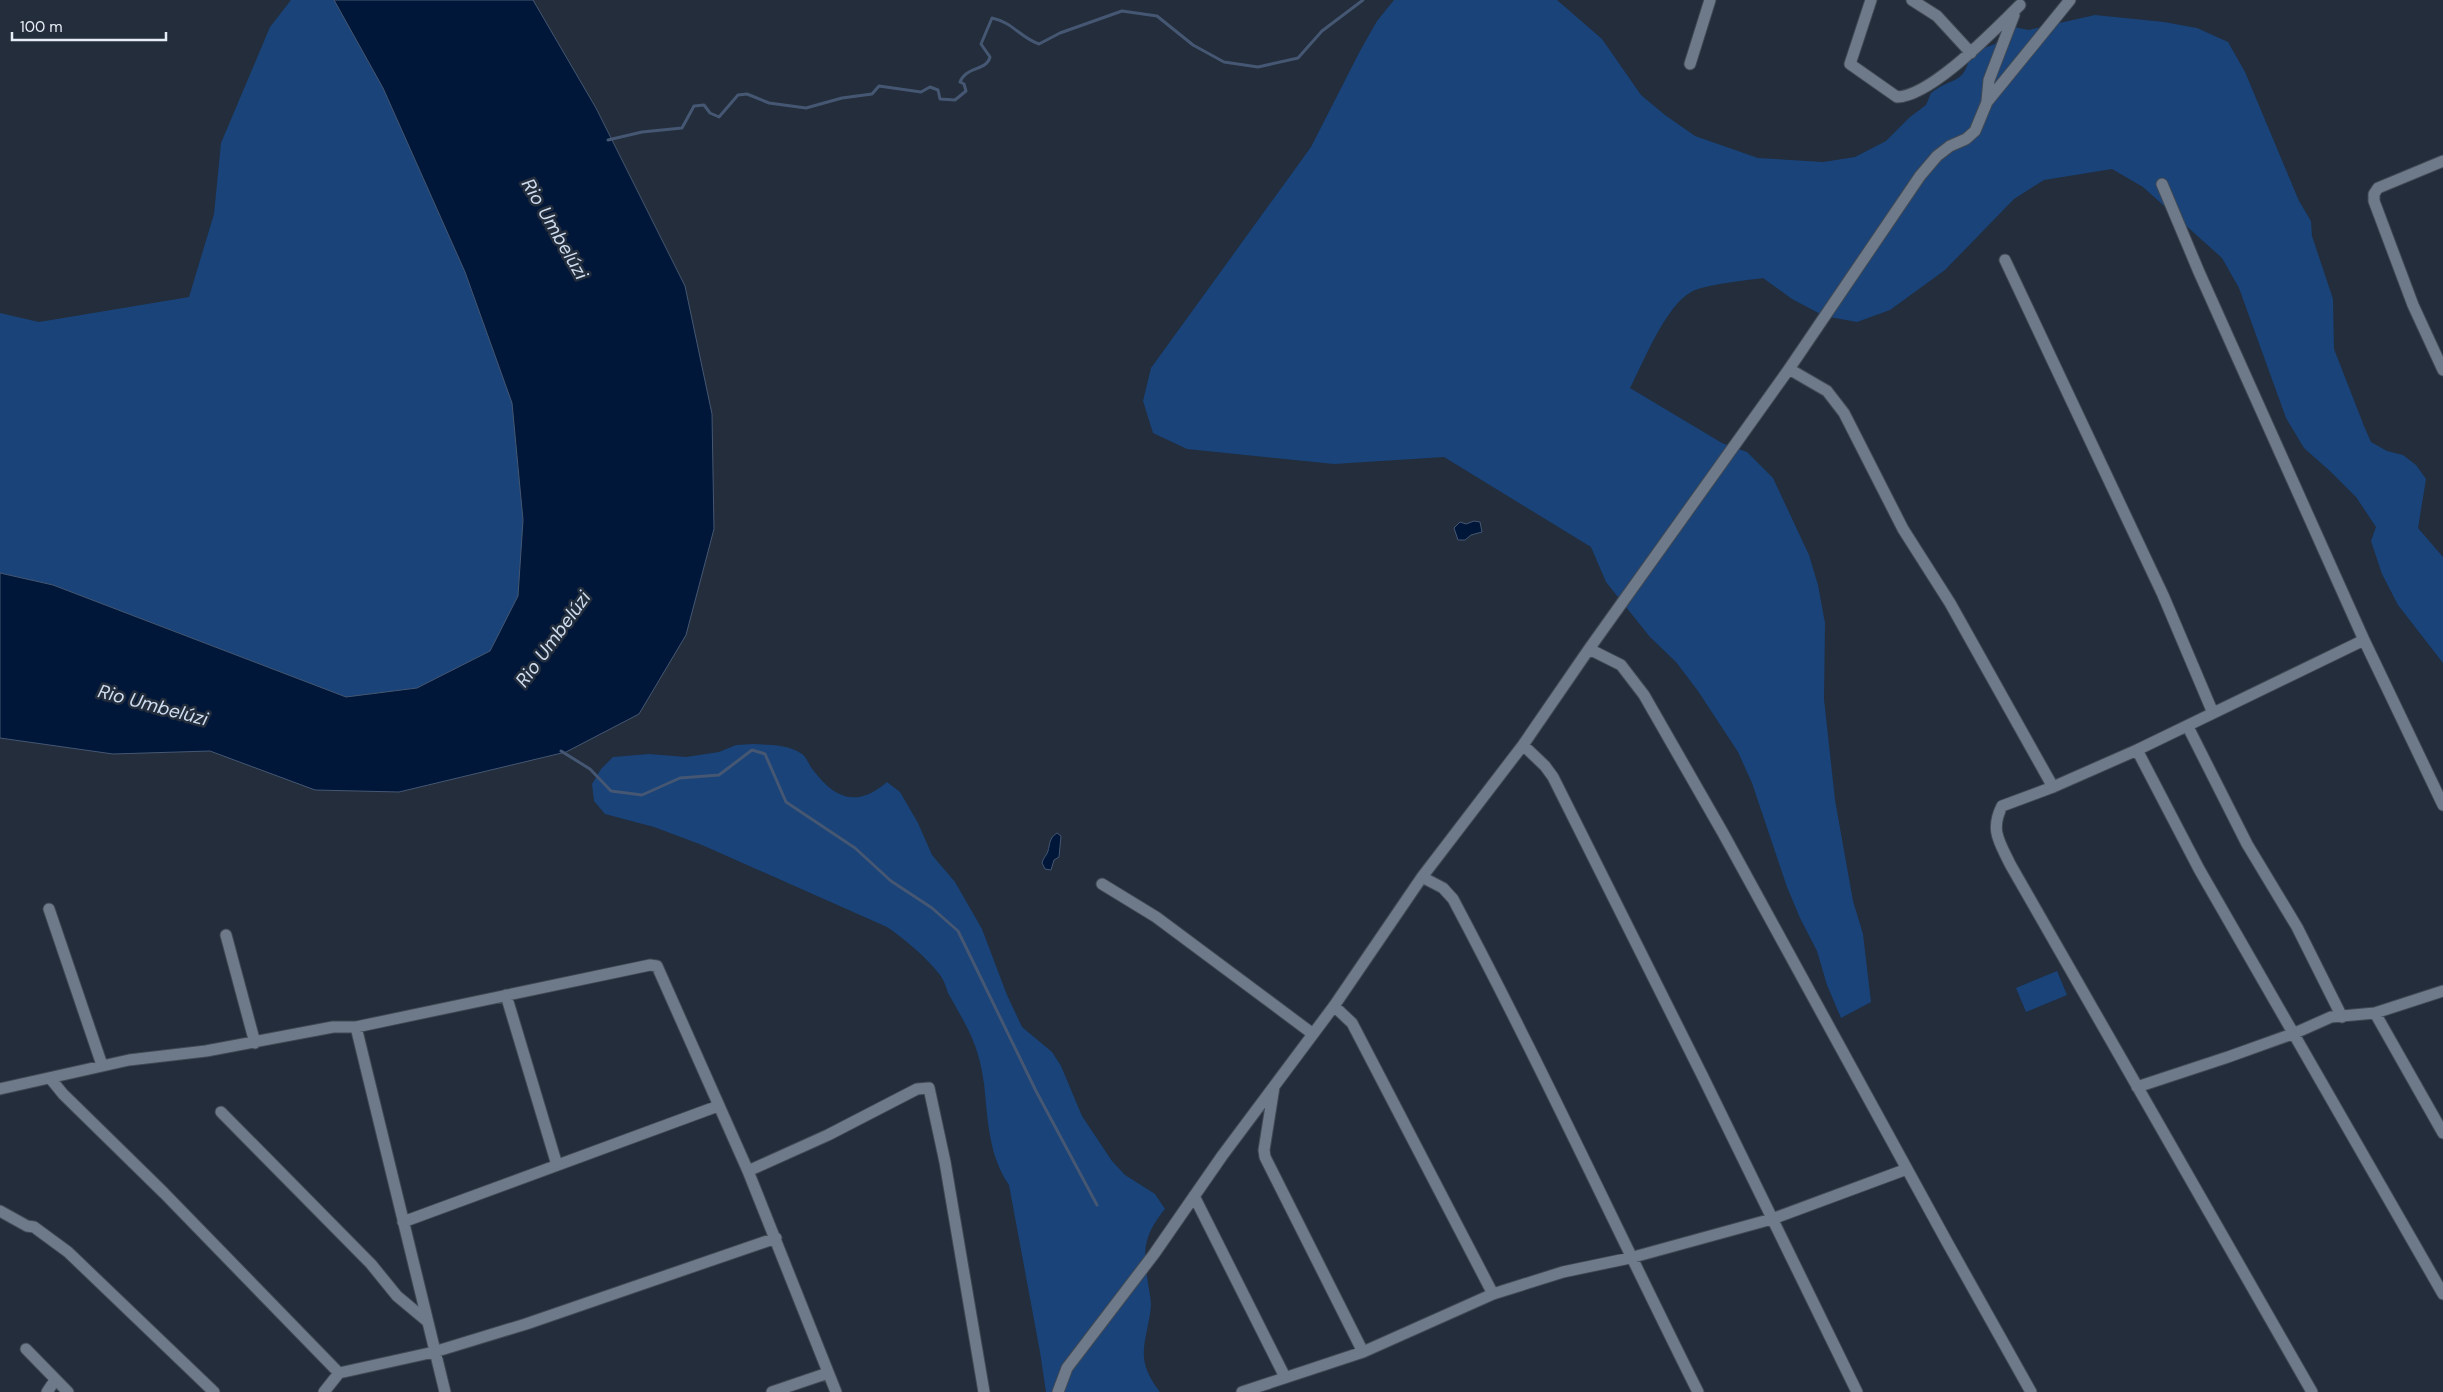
<svg xmlns="http://www.w3.org/2000/svg" width="2443" height="1392" viewBox="0 0 2443 1392" font-family="'DM Sans',sans-serif">
	<rect width="100%" height="100%" fill="#232d3b"/>
	<path fill="#194379" d="M 291,0 L 334,0 L 383,88 L 465,272 L 512,403 L 523,520 L 518,596 L 490,651 L 417,688 L 346,697 L 53,585 L 0,573 L 0,313 L 39,322 L 189,297 L 214,214 L 221,143 L 270,27 Z
		M 1394,0 L 1557,0 L 1602,39 L 1641,95 L 1665,115 L 1695,136 L 1758,158 L 1823,162 L 1855,157 L 1886,141 L 1910,117 L 1926,105 L 1931,93 C 1954,75 1963,87 1971,53 L 1995,44 L 2008,26 L 2029,30 L 2095,15 L 2164,22 L 2197,28 L 2228,42 L 2245,72 L 2299,201 L 2311,221 L 2312,236 L 2333,299 L 2334,349 L 2364,426 L 2371,442 L 2387,451 L 2403,455 L 2416,465 L 2426,479 L 2418,528 L 2443,557 L 2443,663 L 2398,605 L 2382,574 L 2371,541 L 2376,527 L 2356,497 L 2331,472 L 2304,448 L 2286,418 L 2239,288 L 2222,258 L 2143,187 L 2112,169 L 2044,180 L 2014,199 L 1945,270 L 1890,310 L 1857,322 L 1824,316 L 1792,299 L 1763,278 C 1748,280 1702,285 1691,292 C 1665,307 1644,361 1630,388 L 1722,443 L 1747,452 L 1773,478 L 1809,555 L 1818,585 L 1825,623 L 1824,699 L 1835,800 L 1853,901 L 1863,934 L 1871,1002 L 1841,1018 L 1827,985 L 1817,951 L 1800,918 L 1787,887 L 1752,783 L 1738,752 L 1698,691 L 1676,662 L 1650,637 L 1606,582 L 1591,547 L 1444,457 L 1334,464 L 1187,449 L 1153,433 L 1143,401 L 1151,368 L 1311,147 L 1360,51 L 1377,21 Z
		M 753,744 C 769,745 788,744 802,754 C 807,758 809,765 813,770 C 835,799 857,808 887,782 L 900,792 L 918,823 L 932,855 L 955,882 L 982,929 L 1007,995 L 1022,1027 L 1052,1052 L 1061,1066 L 1082,1116 L 1112,1161 L 1125,1175 L 1155,1194 L 1165,1209 C 1143,1236 1143,1250 1148,1283 C 1149,1290 1151,1299 1151,1306 C 1147,1344 1133,1357 1160,1392 L 1046,1392 L 1040,1352 L 1009,1185 C 988,1154 988,1119 984,1084 C 979,1044 967,1027 948,993 C 946,987 944,980 940,975 C 926,957 906,940 887,927 L 702,845 L 654,827 L 605,814 L 594,801 L 592,784 L 601,769 L 613,757 L 649,754 L 686,757 L 719,752 L 736,745 Z
		M 2057,971 L 2067,995 L 2026,1012 L 2016,988 Z"/>
	<path fill="#00173a" stroke="#455772" d="M 334,0 L 533,0 L 596,108 L 685,286 L 712,414 L 714,529 L 686,635 L 639,714 L 566,752 L 399,792 L 315,790 L 210,751 L 113,754 L 0,738 L 0,573 L 53,585 L 346,697 L 417,688 L 490,651 L 518,596 L 523,520 L 512,403 L 465,272 L 383,88 Z
		M 1474,521 L 1480,522 L 1482,532 L 1471,535 L 1465,540 L 1458,540 L 1454,528 L 1460,522 L 1466,524 Z
		M 1057,833 L 1061,836 L 1059,857 L 1054,860 L 1051,870 L 1045,869 L 1042,863 C 1043,858 1047,855 1048,851 C 1050,844 1049,838 1057,833 Z"/>
	<g fill="none" stroke-linecap="round" stroke-linejoin="round">
		<path stroke="#455772" stroke-width="3" d="M 608,140 L 642,132 L 682,128 L 694,106 L 704,105 L 710,113 L 719,117 L 738,95 L 747,94 L 769,103 L 806,108 L 842,98 L 872,94 L 879,86 L 921,92 L 930,87 L 938,90 L 940,99 L 955,100 L 966,91 L 964,84 L 960,82 C 966,66 987,71 990,57 L 981,44 L 992,18 C 1014,23 1019,37 1039,44 L 1060,33 L 1122,11 L 1157,16 L 1193,45 L 1224,62 L 1258,67 L 1298,58 L 1322,31 L 1363,0
			M 561,751 L 590,769 L 611,791 L 642,795 L 680,778 L 719,775 L 752,750 L 765,754 L 786,802 L 855,848 L 891,881 L 932,908 L 958,931 L 1036,1091 L 1097,1205"/>
		<defs>
			<path id="minor" d="M 1871,0 L 1850,64 L 1897,97 C 1932,96 1995,29 2020,5
				M 1912,0 L 1937,16 L 1971,53
				M 1690,64 L 1710,0
				M 1987,101 L 1989,80 L 2014,15
				M 2443,161 L 2378,188 L 2374,194 L 2374,201 L 2413,305 L 2443,370
				M 2162,184 L 2199,272 L 2364,640 L 2443,805
				M 2005,260 L 2163,595 L 2213,713
				M 1789,369 L 1827,391 L 1844,413 L 1903,529 L 1950,603 L 2053,787
				M 1589,649 L 1621,665 L 1644,695 L 1723,833 L 1947,1242 L 2031,1392
				M 2188,727 L 2247,844 L 2297,927 L 2342,1017
				M 1523,745 L 1545,766 L 1553,777 L 1703,1077 L 1857,1392
				M 2137,750 L 2364,640
				M 1422,877 L 1443,888 L 1453,899 C 1539,1061 1616,1228 1698,1392
				M 1102,884 L 1156,917 L 1313,1034
				M 49,909 L 102,1065
				M 226,935 L 255,1043
				M 506,995 L 557,1165
				M 1334,1006 L 1352,1023 L 1493,1294
				M 2375,1013 L 2443,1133
				M 356,1027 L 445,1392
				M 50,1078 L 63,1094 L 164,1193 L 339,1373
				M 1274,1087 L 1264,1150 L 1265,1157 L 1363,1352
				M 2137,1087 L 2228,1057 L 2295,1033 L 2331,1017 L 2375,1013 L 2443,991
				M 0,1089 L 129,1060 L 206,1051 L 333,1027 L 356,1027 L 650,965 L 657,966 L 748,1171 L 836,1392
				M 221,1112 L 371,1264 L 397,1296 L 427,1321
				M 748,1171 L 828,1135 L 917,1089 L 929,1088 L 945,1162 L 984,1392
				M 1194,1196 L 1285,1377
				M 0,1211 L 27,1226 L 34,1227 L 68,1252 L 214,1392
				M 403,1222 L 718,1106
				M 26,1349 L 68,1392
				M 47,1392 L 55,1380
				M 324,1392 L 339,1373 L 434,1352 L 526,1324 L 776,1238
				M 772,1392 L 828,1373
				M 1058,1392 L 1067,1368 L 1154,1254 L 1222,1156 L 1334,1006 L 1422,877 L 1523,745 L 1589,649 L 1789,369 L 1920,176 L 1937,156 L 1950,146 L 1966,139 L 1975,131 L 1987,102 L 2070,0
				M 1242,1392 L 1363,1352 L 1493,1294 L 1563,1272 L 1630,1258 L 1772,1219 L 1907,1169
				M 2312,1392 L 2010,864 C 1999,841 1990,830 2002,806 L 2053,787 L 2137,750 L 2199,869 L 2443,1294"/>
		</defs>
		<use href="#minor" stroke="#404954" stroke-width="13"/>
		<use href="#minor" stroke="#6e7a8a" stroke-width="11"/>
	</g>
	<g text-anchor="middle" dominant-baseline="central" stroke-width="5" stroke-linejoin="round" paint-order="stroke">
		<g font-size="19" font-style="italic" fill="#cedcef" stroke="#232d3b">
			<text transform="translate(555 229) rotate(60)">Rio Umbelúzi</text>
			<text transform="translate(553 639) rotate(-54)">Rio Umbelúzi</text>
			<text transform="translate(153 705) rotate(15)">Rio Umbelúzi</text>
		</g>
	</g>
	<path d="M12 32v8h154v-8" fill="none" stroke="#e6edf6" stroke-width="2.5"/>
	<text x="20" y="32" font-size="15" fill="#e6edf6" stroke="#232d3b" stroke-width="4" paint-order="stroke">100 m</text>
</svg>
